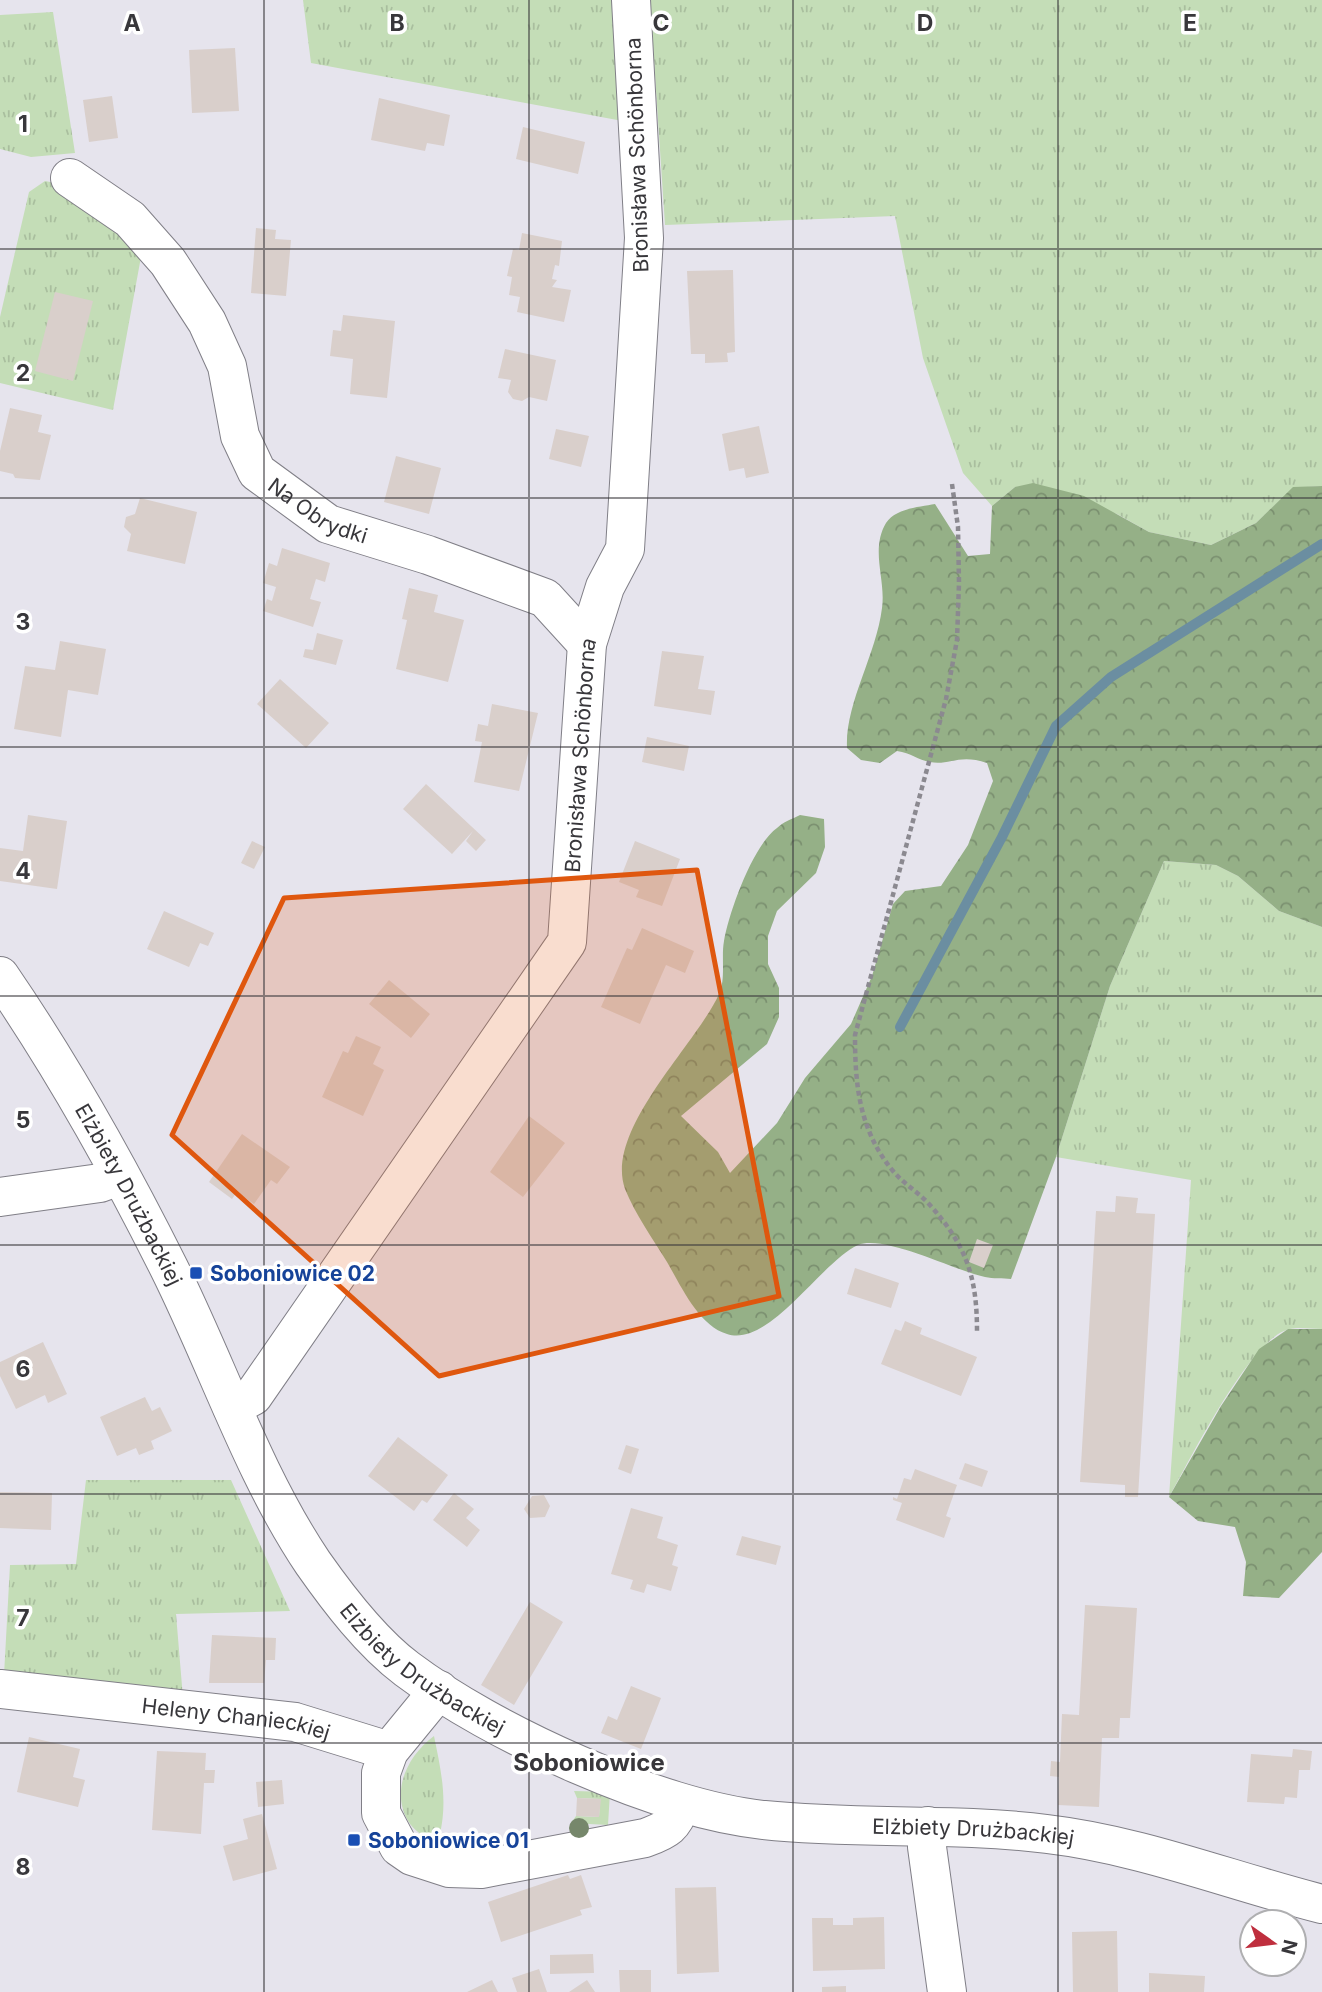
<svg xmlns="http://www.w3.org/2000/svg" width="1322" height="1992" viewBox="0 0 1322 1992" font-family="Inter,sans-serif">
	<defs>
		<pattern id="grass-tufts" width="24" height="20" patternUnits="userSpaceOnUse" patternTransform="scale(1.75)"><rect width="24" height="20" fill="#c4ddb7"/><path d="M3 7l-1-3M5 7V3M7 7l1-3M15 17l-1-3M17 17v-4M19 17l1-3" fill="none" stroke="#a9be9e"/></pattern>
		<pattern id="forest-crowns" width="20" height="18" patternUnits="userSpaceOnUse" patternTransform="scale(1.75)"><rect width="20" height="18" fill="#95b087"/><path d="M2 6a3 3 0 1 1 6 0M12 15a3 3 0 1 1 6 0" fill="none" stroke="#7b9070"/></pattern>
	</defs>
	<rect width="100%" height="100%" fill="#e6e4ed"/>
	<path fill="url(#grass-tufts)" d="M 303,0 L 624,0 L 628,122 L 311,63 Z
		M 650,0 L 1322,0 L 1322,486 L 1293,488 L 1256,523 L 1211,545 L 1149,532 L 1117,514 L 1015,487 L 992,506 L 963,473 L 923,358 L 895,216 L 665,225 Z
		M 53,12 L 75,153 L 31,157 L 0,149 L 0,15 Z
		M 45,181 L 71,186 L 143,246 L 113,410 L 0,383 L 0,317 L 29,192 Z
		M 1164,861 L 1216,865 L 1238,876 L 1279,911 L 1322,927 L 1322,1329 C 1312,1329 1299,1327 1290,1329 C 1251,1336 1189,1462 1169,1497 L 1191,1180 L 1056,1157 L 1110,986 Z
		M 86,1480 L 231,1480 L 290,1611 L 176,1614 L 183,1698 L 4,1675 L 10,1565 L 76,1564 Z
		M 434,1736 C 442,1775 449,1806 437,1845 C 428,1839 417,1833 410,1824 C 389,1793 407,1756 434,1736 Z
		M 574,1791 L 610,1792 L 608,1825 L 571,1823 L 576,1816 L 599,1817 L 600,1799 L 577,1798 Z"/>
	<path fill="url(#forest-crowns)" d="M 1033,483 L 1084,496 L 1149,532 L 1211,545 L 1256,523 L 1293,487 L 1322,486 L 1322,927 L 1279,911 L 1238,876 L 1216,865 L 1164,861 L 1110,986 L 1056,1157 L 1011,1279 C 1003,1278 993,1279 985,1277 C 956,1271 884,1234 858,1245 C 821,1262 769,1348 727,1334 C 699,1326 681,1286 667,1262 C 653,1239 635,1214 625,1189 C 604,1130 696,1045 719,994 C 726,979 721,957 724,941 C 729,912 753,845 777,828 C 783,822 792,819 800,815 L 824,819 L 825,847 L 816,873 L 777,911 L 768,936 L 768,964 L 779,988 L 779,1017 L 767,1044 L 681,1116 L 718,1152 L 730,1173 L 777,1123 L 805,1078 L 851,1024 L 872,976 L 893,904 L 905,891 L 941,886 L 968,845 L 993,781 L 987,763 C 959,753 949,766 930,762 C 918,760 911,753 897,751 L 880,763 L 861,760 L 847,748 C 845,703 876,656 882,608 C 886,579 870,550 886,523 C 896,508 920,507 935,504 L 968,556 L 990,554 L 992,506 L 1015,487 Z
		M 1288,1329 L 1322,1329 L 1322,1552 L 1279,1598 L 1243,1596 L 1246,1562 L 1235,1527 L 1198,1521 L 1169,1497 L 1221,1406 L 1259,1349 Z"/>
	<g fill="none" stroke-linecap="round" stroke-linejoin="round">
		<path stroke="#6b8ea1" stroke-width="10" d="M 900,1027 L 1002,837 L 1056,726 L 1111,677 L 1322,544"/>
	</g>
	<path fill="#d9cfcb" d="M 235,48 L 239,111 L 192,113 L 189,50 Z
		M 112,96 L 118,138 L 89,142 L 83,100 Z
		M 379,98 L 450,115 L 444,146 L 427,143 L 425,151 L 371,140 Z
		M 523,127 L 585,142 L 578,174 L 516,159 Z
		M 256,228 L 276,230 L 275,239 L 291,240 L 286,296 L 251,293 Z
		M 522,233 L 562,241 L 559,266 L 555,265 L 552,279 L 557,280 L 552,287 L 571,290 L 564,322 L 517,312 L 520,297 L 509,295 L 512,277 L 507,276 L 513,249 L 519,250 Z
		M 733,270 L 735,352 L 727,353 L 728,362 L 705,363 L 705,354 L 691,354 L 687,271 Z
		M 55,292 L 93,301 L 73,381 L 35,371 Z
		M 343,315 L 395,321 L 387,398 L 350,394 L 353,359 L 330,356 L 333,330 L 341,331 Z
		M 505,349 L 556,360 L 547,401 L 529,397 L 522,401 L 513,399 L 508,392 L 511,380 L 498,378 Z
		M 10,408 L 42,415 L 38,432 L 51,435 L 40,480 L 15,478 L 13,474 L 0,471 L 0,451 Z
		M 759,426 L 769,473 L 746,478 L 744,468 L 729,471 L 722,434 Z
		M 556,429 L 589,436 L 581,467 L 549,459 Z
		M 396,456 L 441,468 L 429,514 L 384,502 Z
		M 140,498 L 197,512 L 185,564 L 127,551 L 131,534 L 124,527 L 126,517 L 135,514 Z
		M 282,548 L 330,563 L 325,582 L 316,579 L 310,599 L 321,602 L 313,627 L 263,611 L 267,599 L 272,601 L 276,587 L 263,583 L 269,563 L 277,566 Z
		M 409,588 L 438,595 L 434,612 L 464,620 L 448,682 L 396,669 L 407,620 L 402,619 Z
		M 317,633 L 343,640 L 336,665 L 303,657 L 305,649 L 313,650 Z
		M 60,641 L 106,649 L 98,695 L 68,690 L 61,737 L 14,729 L 25,666 L 55,670 Z
		M 662,651 L 704,656 L 698,689 L 715,691 L 711,715 L 654,706 Z
		M 280,679 L 329,723 L 306,748 L 257,704 Z
		M 492,704 L 538,713 L 519,791 L 474,782 L 482,742 L 475,741 L 478,724 L 488,726 Z
		M 647,737 L 689,746 L 684,771 L 642,762 Z
		M 426,784 L 486,840 L 476,851 L 466,841 L 473,831 L 452,854 L 403,809 Z
		M 28,815 L 67,821 L 57,889 L 0,881 L 0,848 L 23,851 Z
		M 252,841 L 265,847 L 254,869 L 241,863 Z
		M 635,841 L 680,859 L 662,906 L 636,897 L 639,890 L 619,882 Z
		M 164,911 L 214,933 L 208,946 L 200,943 L 189,967 L 147,949 Z
		M 642,928 L 694,951 L 685,973 L 666,965 L 640,1024 L 601,1007 L 627,948 L 632,950 Z
		M 389,980 L 430,1014 L 411,1038 L 369,1004 Z
		M 356,1036 L 381,1047 L 373,1064 L 384,1070 L 363,1116 L 322,1097 L 343,1051 L 348,1053 Z
		M 529,1116 L 565,1143 L 523,1197 L 490,1172 Z
		M 242,1134 L 290,1167 L 277,1184 L 271,1180 L 254,1204 L 237,1192 L 232,1199 L 209,1182 Z
		M 1116,1196 L 1138,1198 L 1136,1213 L 1155,1214 L 1138,1497 L 1125,1497 L 1125,1485 L 1080,1482 L 1096,1211 L 1115,1212 Z
		M 977,1239 L 993,1245 L 984,1268 L 969,1262 Z
		M 855,1268 L 899,1283 L 891,1308 L 847,1294 Z
		M 905,1321 L 922,1328 L 920,1334 L 977,1357 L 961,1396 L 881,1364 L 895,1329 L 901,1331 Z
		M 43,1342 L 67,1394 L 48,1403 L 45,1395 L 16,1409 L 0,1376 L 0,1362 Z
		M 145,1397 L 152,1411 L 160,1407 L 172,1431 L 151,1441 L 154,1449 L 139,1455 L 136,1448 L 117,1456 L 100,1417 Z
		M 398,1437 L 448,1475 L 427,1503 L 422,1500 L 414,1511 L 368,1476 Z
		M 626,1445 L 639,1449 L 631,1474 L 618,1469 Z
		M 965,1463 L 988,1471 L 982,1487 L 959,1479 Z
		M 915,1469 L 957,1485 L 946,1516 L 951,1518 L 944,1538 L 896,1520 L 902,1503 L 893,1500 L 893,1497 L 897,1499 L 904,1478 L 911,1480 Z
		M 0,1492 L 52,1493 L 51,1530 L 0,1528 Z
		M 454,1493 L 474,1509 L 466,1518 L 480,1530 L 467,1547 L 433,1520 Z
		M 544,1495 L 550,1506 L 545,1517 L 530,1518 L 524,1509 L 532,1496 Z
		M 631,1508 L 663,1517 L 657,1538 L 678,1545 L 672,1565 L 678,1567 L 671,1591 L 647,1584 L 644,1593 L 630,1589 L 633,1580 L 611,1574 Z
		M 742,1536 L 781,1546 L 776,1565 L 736,1555 Z
		M 530,1602 L 563,1622 L 514,1705 L 481,1685 Z
		M 1085,1605 L 1137,1608 L 1130,1718 L 1120,1718 L 1119,1738 L 1102,1738 L 1099,1807 L 1058,1805 L 1059,1777 L 1050,1776 L 1051,1761 L 1060,1762 L 1062,1714 L 1079,1715 Z
		M 212,1635 L 276,1638 L 275,1660 L 266,1660 L 264,1683 L 209,1683 Z
		M 631,1686 L 661,1698 L 641,1749 L 601,1733 L 608,1716 L 617,1720 Z
		M 29,1737 L 80,1749 L 73,1777 L 85,1780 L 78,1807 L 17,1792 Z
		M 1293,1749 L 1312,1751 L 1310,1770 L 1299,1770 L 1297,1798 L 1285,1797 L 1284,1804 L 1247,1802 L 1251,1754 L 1292,1757 Z
		M 157,1751 L 206,1753 L 205,1770 L 215,1770 L 214,1783 L 204,1783 L 201,1834 L 152,1830 Z
		M 282,1780 L 284,1804 L 258,1807 L 256,1782 Z
		M 577,1798 L 601,1799 L 599,1817 L 576,1816 Z
		M 262,1814 L 277,1869 L 233,1881 L 223,1846 L 248,1839 L 243,1819 Z
		M 568,1875 L 570,1879 L 581,1875 L 592,1907 L 580,1910 L 582,1915 L 501,1942 L 488,1902 Z
		M 716,1887 L 719,1972 L 677,1974 L 675,1888 Z
		M 884,1917 L 885,1969 L 813,1971 L 812,1918 L 833,1918 L 833,1925 L 853,1925 L 853,1918 Z
		M 1117,1931 L 1118,1992 L 1073,1992 L 1072,1932 Z
		M 593,1954 L 594,1973 L 550,1974 L 550,1955 Z
		M 539,1969 L 547,1992 L 517,1992 L 512,1978 Z
		M 619,1970 L 651,1970 L 651,1992 L 620,1992 Z
		M 1149,1973 L 1205,1976 L 1204,1992 L 1149,1992 Z
		M 492,1980 L 498,1992 L 467,1992 Z
		M 587,1980 L 595,1992 L 569,1992 Z
		M 846,1986 L 846,1992 L 822,1992 L 822,1987 Z"/>
	<g fill="none" stroke-linecap="round" stroke-linejoin="round">
		<defs>
			<g id="minor">
				<path id="s1" d="M 70,178 L 130,219 L 168,262 L 207,322 L 227,366 L 240,436 L 257,472 L 328,524 L 428,555 L 545,598 L 587,644"/>
				<path id="s2" d="M 0,976 C 61,1065 121,1172 169,1268 C 217,1364 253,1474 313,1563 C 339,1600 371,1642 407,1669 C 492,1733 658,1809 764,1820 C 858,1830 953,1822 1047,1834 C 1141,1845 1231,1881 1322,1904"/>
				<path d="M 0,1197 L 100,1183 L 119,1176"/>
				<path id="s3" d="M 232,1407 L 253,1396 L 567,942 L 587,644 L 605,587 L 625,549 L 644,238 L 631,0"/>
				<path id="s4" d="M 0,1689 L 295,1722 L 389,1751"/>
				<path d="M 439,1690 L 389,1751 L 381,1773 L 381,1813 L 399,1847 L 412,1856 L 449,1868 L 481,1869 L 645,1838 C 667,1830 674,1826 681,1804"/>
				<path d="M 928,1826 L 927,1847 L 947,1992"/>
			</g>
		</defs>
		<use href="#minor" stroke="#807f87" stroke-width="40"/>
		<path stroke="#8b8990" stroke-width="4.5" stroke-dasharray="5 3.5" stroke-linecap="butt" d="M 952,484 L 958,527 L 959,583 L 957,640 L 946,699 L 855,1035 C 855,1085 859,1130 893,1171 C 904,1184 918,1192 929,1204 C 966,1245 977,1276 977,1331"/>
		<use href="#minor" stroke="#fff" stroke-width="38"/>
	</g>
	<circle fill="#76876b" cx="579" cy="1828" r="10"/>
	<path fill="#df570e" fill-opacity="0.2" stroke="#df570e" stroke-width="5" stroke-linejoin="round" d="M 697,870 L 779,1296 L 439,1376 L 172,1135 L 284,898 Z"/>
	<path fill="none" stroke="#38373b" stroke-width="2" stroke-opacity="0.55" d="M 264,0 L 264,1992M 529,0 L 529,1992M 793,0 L 793,1992M 1058,0 L 1058,1992M 0,249 L 1322,249M 0,498 L 1322,498M 0,747 L 1322,747M 0,996 L 1322,996M 0,1245 L 1322,1245M 0,1494 L 1322,1494M 0,1743 L 1322,1743"/>
	<g fill="#1a4fb4" stroke="#fff" stroke-width="2.5">
		<rect x="189" y="1266" width="14" height="14" rx="3.5"/>
		<rect x="347" y="1833" width="14" height="14" rx="3.5"/>
	</g>
	<g text-anchor="middle" dominant-baseline="central" stroke-width="7" stroke-linejoin="round" paint-order="stroke">
		<g font-size="21" fill="#38373b" stroke="#fff">
			<text transform="translate(637 155) rotate(-92)">Bronisława Schönborna</text>
			<text stroke="none"><textPath href="#s1" startOffset="434">Na Obrydki</textPath></text>
			<text stroke="none"><textPath href="#s3" startOffset="763">Bronisława Schönborna</textPath></text>
			<text stroke="none"><textPath href="#s2" startOffset="254">Elżbiety Drużbackiej</textPath></text>
			<text stroke="none"><textPath href="#s2" startOffset="821">Elżbiety Drużbackiej</textPath></text>
			<text stroke="none"><textPath href="#s4" startOffset="238">Heleny Chanieckiej</textPath></text>
			<text stroke="none"><textPath href="#s2" startOffset="1409">Elżbiety Drużbackiej</textPath></text>
		</g>
		<g font-size="21" font-weight="bold" fill="#164399" stroke="#fff" text-anchor="start">
			<text x="210" y="1273">Soboniowice 02</text>
			<text x="368" y="1840">Soboniowice 01</text>
		</g>
		<g font-size="24" font-weight="bold" fill="#38373b" stroke="#fff">
			<text x="589" y="1762">Soboniowice</text>
		</g>
	</g>
	<g font-size="23" text-anchor="middle" font-weight="bold" fill="#38373b" stroke="#fff" stroke-width="7" stroke-linejoin="round" paint-order="stroke">
		<text x="132" y="31">A</text>
		<text x="397" y="31">B</text>
		<text x="661" y="31">C</text>
		<text x="925" y="31">D</text>
		<text x="1190" y="31">E</text>
		<text x="23" y="132">1</text>
		<text x="23" y="381">2</text>
		<text x="23" y="630">3</text>
		<text x="23" y="879">4</text>
		<text x="23" y="1128">5</text>
		<text x="23" y="1377">6</text>
		<text x="23" y="1626">7</text>
		<text x="23" y="1875">8</text>
	</g>
	<g transform="translate(1273 1943) rotate(104)"><circle r="33" fill="#ffffff" stroke="#afafb1" stroke-width="2"/>
	<path d="M0-5L12 26L0 18L-12 26Z" fill="#bf2f3e"/>
	<text y="-10" font-size="19" font-weight="bold" text-anchor="middle" fill="#38373b">N</text>
	</g>
</svg>
